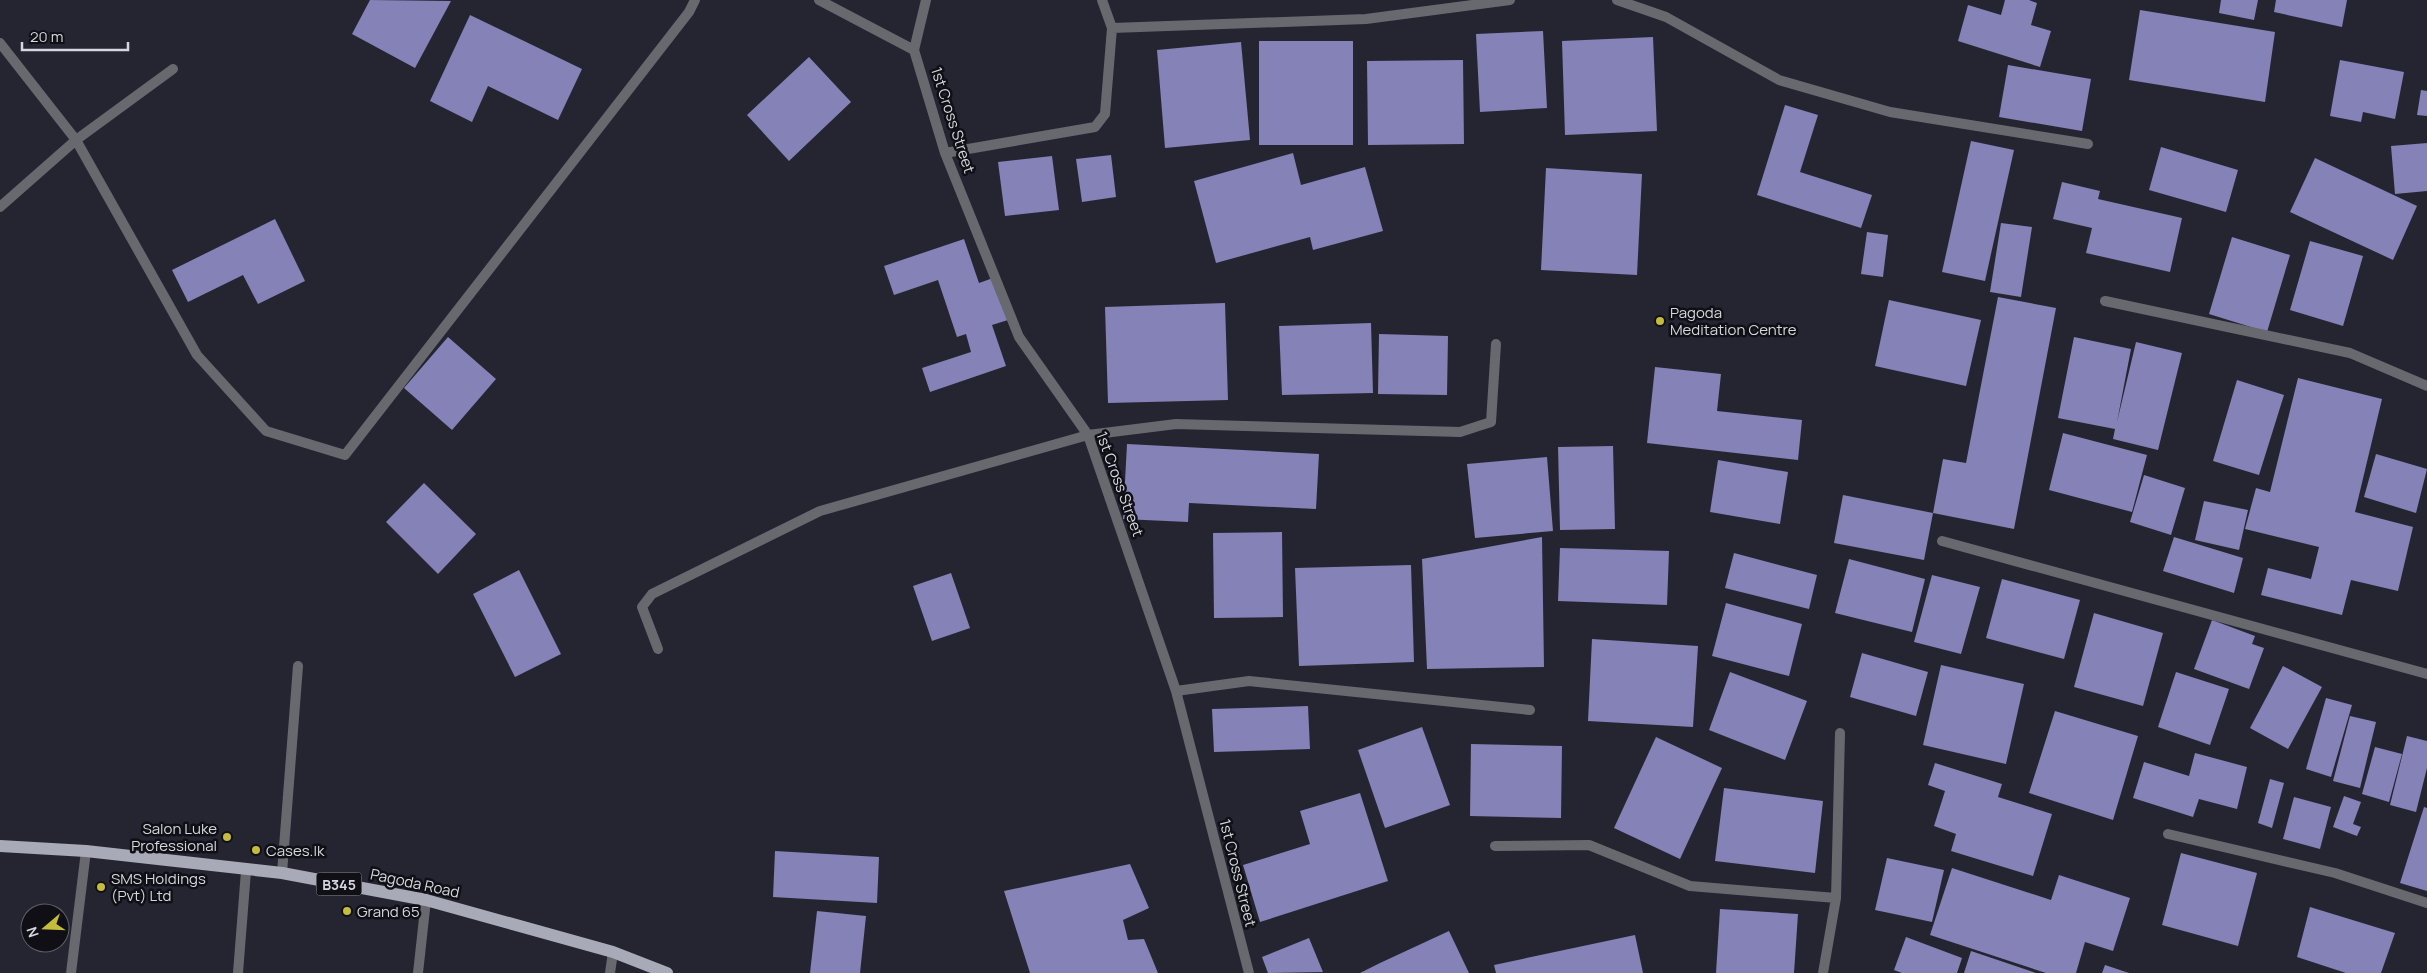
<svg xmlns="http://www.w3.org/2000/svg" width="2427" height="973" viewBox="0 0 2427 973" font-family="Manrope,sans-serif">
	<rect width="100%" height="100%" fill="#252532"/>
	<path fill="#8482b6" d="M 370,0 L 451,1 L 415,68 L 352,34 Z
		M 2005,0 L 2029,0 L 2037,3 L 2031,25 L 2051,31 L 2040,67 L 1958,41 L 1968,5 L 2001,15 Z
		M 2221,0 L 2258,0 L 2254,20 L 2219,13 Z
		M 2276,0 L 2347,0 L 2342,27 L 2274,12 Z
		M 2140,10 L 2275,32 L 2265,102 L 2129,80 Z
		M 470,15 L 582,69 L 558,120 L 488,86 L 472,122 L 430,101 Z
		M 1543,31 L 1547,108 L 1480,112 L 1476,34 Z
		M 1653,37 L 1657,131 L 1565,135 L 1562,41 Z
		M 1259,41 L 1353,41 L 1353,145 L 1259,145 Z
		M 1241,42 L 1250,140 L 1165,148 L 1157,50 Z
		M 809,57 L 851,102 L 789,161 L 747,115 Z
		M 1463,60 L 1464,144 L 1368,145 L 1367,61 Z
		M 2340,60 L 2404,72 L 2395,119 L 2363,112 L 2361,122 L 2330,116 Z
		M 2008,65 L 2091,79 L 2082,131 L 1999,117 Z
		M 2421,90 L 2427,91 L 2427,116 L 2417,115 Z
		M 1785,105 L 1818,115 L 1800,172 L 1872,195 L 1861,228 L 1757,195 Z
		M 1971,141 L 2014,150 L 1985,281 L 1942,272 Z
		M 2427,143 L 2427,191 L 2395,194 L 2391,146 Z
		M 2161,147 L 2238,170 L 2226,212 L 2149,190 Z
		M 1293,153 L 1301,185 L 1365,167 L 1383,231 L 1313,250 L 1310,237 L 1216,263 L 1194,181 Z
		M 1111,155 L 1116,197 L 1082,202 L 1076,159 Z
		M 1052,156 L 1059,210 L 1005,216 L 998,162 Z
		M 2315,158 L 2417,206 L 2393,260 L 2290,212 Z
		M 1546,168 L 1642,174 L 1637,275 L 1541,270 Z
		M 2062,182 L 2100,191 L 2098,199 L 2182,218 L 2170,272 L 2086,253 L 2092,228 L 2053,219 Z
		M 275,219 L 305,281 L 258,304 L 243,275 L 188,302 L 172,270 Z
		M 2001,223 L 2032,227 L 2021,297 L 1990,292 Z
		M 1867,232 L 1888,235 L 1883,277 L 1861,274 Z
		M 2232,237 L 2290,255 L 2267,332 L 2209,314 Z
		M 964,239 L 979,283 L 993,278 L 1008,320 L 992,325 L 1006,366 L 930,392 L 922,368 L 971,352 L 966,334 L 957,337 L 938,280 L 894,295 L 884,266 Z
		M 2310,241 L 2363,256 L 2343,326 L 2290,310 Z
		M 1998,297 L 2056,308 L 2014,529 L 1933,513 L 1943,459 L 1966,463 Z
		M 1889,300 L 1981,320 L 1966,386 L 1875,366 Z
		M 1225,303 L 1228,400 L 1108,403 L 1105,307 Z
		M 1371,323 L 1373,393 L 1282,395 L 1279,326 Z
		M 1379,334 L 1448,336 L 1447,395 L 1378,394 Z
		M 448,337 L 496,379 L 452,430 L 404,388 Z
		M 2074,337 L 2131,349 L 2117,422 L 2136,342 L 2182,353 L 2158,450 L 2113,439 L 2115,429 L 2058,418 Z
		M 1655,367 L 1721,374 L 1717,411 L 1802,420 L 1798,460 L 1647,443 Z
		M 2298,378 L 2382,399 L 2355,512 L 2413,527 L 2398,591 L 2351,580 L 2342,615 L 2261,595 L 2268,568 L 2311,579 L 2319,547 L 2245,529 L 2256,488 L 2270,492 Z
		M 2237,380 L 2284,395 L 2259,475 L 2213,461 Z
		M 2063,433 L 2147,455 L 2132,512 L 2049,490 Z
		M 1127,444 L 1319,454 L 1316,509 L 1189,503 L 1188,522 L 1123,519 Z
		M 1613,446 L 1615,529 L 1560,530 L 1558,447 Z
		M 2376,454 L 2427,469 L 2416,513 L 2364,497 Z
		M 1547,457 L 1553,531 L 1475,538 L 1467,464 Z
		M 1718,460 L 1788,472 L 1780,524 L 1710,512 Z
		M 2144,475 L 2185,488 L 2171,535 L 2130,522 Z
		M 424,483 L 476,534 L 438,574 L 386,522 Z
		M 1843,495 L 1933,513 L 1924,560 L 1834,543 Z
		M 2204,501 L 2248,510 L 2239,550 L 2195,540 Z
		M 1282,532 L 1283,617 L 1214,618 L 1213,533 Z
		M 1542,537 L 1544,667 L 1427,669 L 1422,559 Z
		M 2174,537 L 2243,558 L 2234,593 L 2163,571 Z
		M 1560,548 L 1669,551 L 1667,605 L 1558,601 Z
		M 1734,553 L 1817,575 L 1809,609 L 1725,588 Z
		M 1849,559 L 1925,579 L 1912,632 L 1835,613 Z
		M 1411,565 L 1414,662 L 1299,666 L 1295,568 Z
		M 519,570 L 561,654 L 515,677 L 473,594 Z
		M 951,573 L 970,628 L 932,641 L 913,586 Z
		M 1932,575 L 1980,587 L 1961,654 L 1914,642 Z
		M 2002,579 L 2080,600 L 2064,659 L 1986,638 Z
		M 1726,603 L 1802,624 L 1789,676 L 1712,656 Z
		M 2094,613 L 2163,633 L 2143,706 L 2074,687 Z
		M 2212,620 L 2255,636 L 2252,644 L 2264,648 L 2249,689 L 2194,669 Z
		M 1592,639 L 1698,646 L 1693,727 L 1588,721 Z
		M 1862,653 L 1928,672 L 1916,716 L 1850,697 Z
		M 1941,665 L 2024,684 L 2006,764 L 1923,745 Z
		M 2283,666 L 2322,687 L 2288,749 L 2250,728 Z
		M 1730,672 L 1807,701 L 1785,760 L 1709,730 Z
		M 2176,672 L 2229,689 L 2210,745 L 2158,727 Z
		M 2326,698 L 2352,705 L 2331,777 L 2306,769 Z
		M 1308,706 L 1310,749 L 1214,752 L 1212,709 Z
		M 2055,711 L 2138,736 L 2113,820 L 2029,793 Z
		M 2350,716 L 2376,722 L 2360,788 L 2333,781 Z
		M 1422,727 L 1450,805 L 1385,828 L 1358,750 Z
		M 2407,736 L 2427,741 L 2427,768 L 2416,812 L 2390,805 Z
		M 1656,737 L 1722,768 L 1680,859 L 1614,828 Z
		M 1471,744 L 1562,746 L 1561,818 L 1470,816 Z
		M 2375,747 L 2402,754 L 2389,802 L 2362,794 Z
		M 2195,753 L 2247,767 L 2237,809 L 2199,799 L 2193,817 L 2133,798 L 2144,762 L 2189,776 Z
		M 1935,763 L 2002,784 L 1998,797 L 2052,814 L 2033,876 L 1951,851 L 1956,834 L 1934,826 L 1945,791 L 1928,785 Z
		M 2270,779 L 2284,783 L 2272,828 L 2258,823 Z
		M 1724,788 L 1823,801 L 1815,873 L 1715,861 Z
		M 1360,793 L 1388,881 L 1260,922 L 1243,865 L 1310,844 L 1300,811 Z
		M 2344,796 L 2361,802 L 2353,824 L 2361,827 L 2357,836 L 2333,827 Z
		M 2294,797 L 2331,807 L 2320,849 L 2283,839 Z
		M 2424,807 L 2427,808 L 2427,891 L 2400,883 Z
		M 775,851 L 879,857 L 877,903 L 773,897 Z
		M 2181,853 L 2257,873 L 2238,946 L 2162,925 Z
		M 1887,858 L 1944,870 L 1932,922 L 1875,910 Z
		M 1130,864 L 1149,908 L 1123,920 L 1128,940 L 1144,939 L 1158,973 L 1030,973 L 1004,891 Z
		M 1952,868 L 2051,900 L 2059,875 L 2130,898 L 2113,951 L 2085,942 L 2076,973 L 2046,973 L 1930,935 Z
		M 2310,907 L 2395,933 L 2381,973 L 2346,973 L 2297,957 Z
		M 1720,909 L 1798,914 L 1794,973 L 1716,973 Z
		M 817,911 L 866,916 L 860,973 L 810,973 Z
		M 1449,931 L 1469,973 L 1360,973 L 1380,963 Z
		M 1635,935 L 1643,973 L 1496,973 L 1494,965 Z
		M 1906,937 L 1962,958 L 1957,973 L 1902,973 L 1894,970 Z
		M 1309,938 L 1323,972 L 1268,973 L 1262,957 Z
		M 1971,951 L 2036,973 L 1964,973 Z
		M 2105,965 L 2129,973 L 2102,973 Z"/>
	<g fill="none" stroke-linecap="round" stroke-linejoin="round">
		<path stroke="#68686f" stroke-width="10" d="M 819,0 L 914,50
			M 926,0 L 914,50 L 945,153 L 1019,337 L 1088,435 L 1176,691 L 1249,973
			M 1617,0 L 1666,17 L 1779,80 L 1890,112 L 2088,144
			M 1112,28 L 1366,19 L 1510,0
			M 0,43 L 76,140 L 197,355 L 266,431 L 345,455 L 689,12 L 695,0
			M 945,153 L 1095,127 L 1105,114 L 1112,28 L 1102,0
			M 0,207 L 76,140 L 173,69
			M 2105,301 L 2350,353 L 2427,386
			M 1942,541 L 2427,674
			M 658,649 L 642,607 L 652,594 L 820,511 L 1088,435 L 1176,424 L 1460,432 L 1491,422 L 1496,344
			M 1176,691 L 1249,681 L 1530,710
			M 2168,834 L 2335,873 L 2427,903
			M 1495,846 L 1589,845 L 1690,886 L 1836,898
			M 282,873 L 298,666
			M 71,973 L 86,851
			M 238,973 L 246,871
			M 418,973 L 426,900
			M 610,973 L 613,952
			M 1823,973 L 1836,898 L 1840,733"/>
		<path stroke="#a9aab8" stroke-width="12" d="M 0,846 L 86,851 L 282,873 L 426,900 L 613,952 L 667,973"/>
	</g>
	<g fill="#c5bc3d" stroke="#0f0f15" stroke-width="2">
		<circle cx="1660" cy="321" r="5"/>
		<circle cx="227" cy="837" r="5"/>
		<circle cx="256" cy="850" r="5"/>
		<circle cx="101" cy="887" r="5"/>
		<circle cx="347" cy="911" r="5"/>
	</g>
	<g text-anchor="middle" dominant-baseline="central" stroke-width="5" stroke-linejoin="round" paint-order="stroke">
		<rect fill="#0f0f15" stroke="#9a9aa2" stroke-width="1" x="316.5" y="872.5" width="45" height="23" rx="4"/>
		<g font-size="14" font-weight="bold" fill="#d6d6df">
			<text x="339" y="884">B345</text>
		</g>
		<g font-size="15" fill="#d6d6df" stroke="#0f0f15">
			<text transform="translate(953 120) rotate(72)">1st Cross Street</text>
			<text transform="translate(1120 484) rotate(70)">1st Cross Street</text>
			<text transform="translate(1238 873) rotate(76)">1st Cross Street</text>
			<text transform="translate(415 883) rotate(12)">Pagoda Road</text>
		</g>
		<g font-size="15" fill="#d6d6df" stroke="#0f0f15" text-anchor="start">
			<text x="1670" y="312">Pagoda<tspan x="1670" dy="17">Meditation Centre</tspan></text>
			<text x="217" y="828" text-anchor="end">Salon Luke<tspan x="217" dy="17">Professional</tspan></text>
			<text x="266" y="850">Cases.lk</text>
			<text x="111" y="878">SMS Holdings<tspan x="111" dy="17">(Pvt) Ltd</tspan></text>
			<text x="357" y="911">Grand 65</text>
		</g>
	</g>
	<g transform="translate(45 928) rotate(251)"><circle r="24" fill="#0f0f15" stroke="#5f5f66"/>
	<path d="M0-4L9 19L0 12L-9 19Z" fill="#c5bc3d"/>
	<text y="-8" font-size="14" font-weight="bold" text-anchor="middle" fill="#d6d6df">N</text>
	</g>
	<path d="M22 42v8h106v-8" fill="none" stroke="#d6d6df" stroke-width="2.5"/>
	<text x="30" y="42" font-size="15" fill="#d6d6df" stroke="#0f0f15" stroke-width="4" paint-order="stroke">20 m</text>
</svg>
